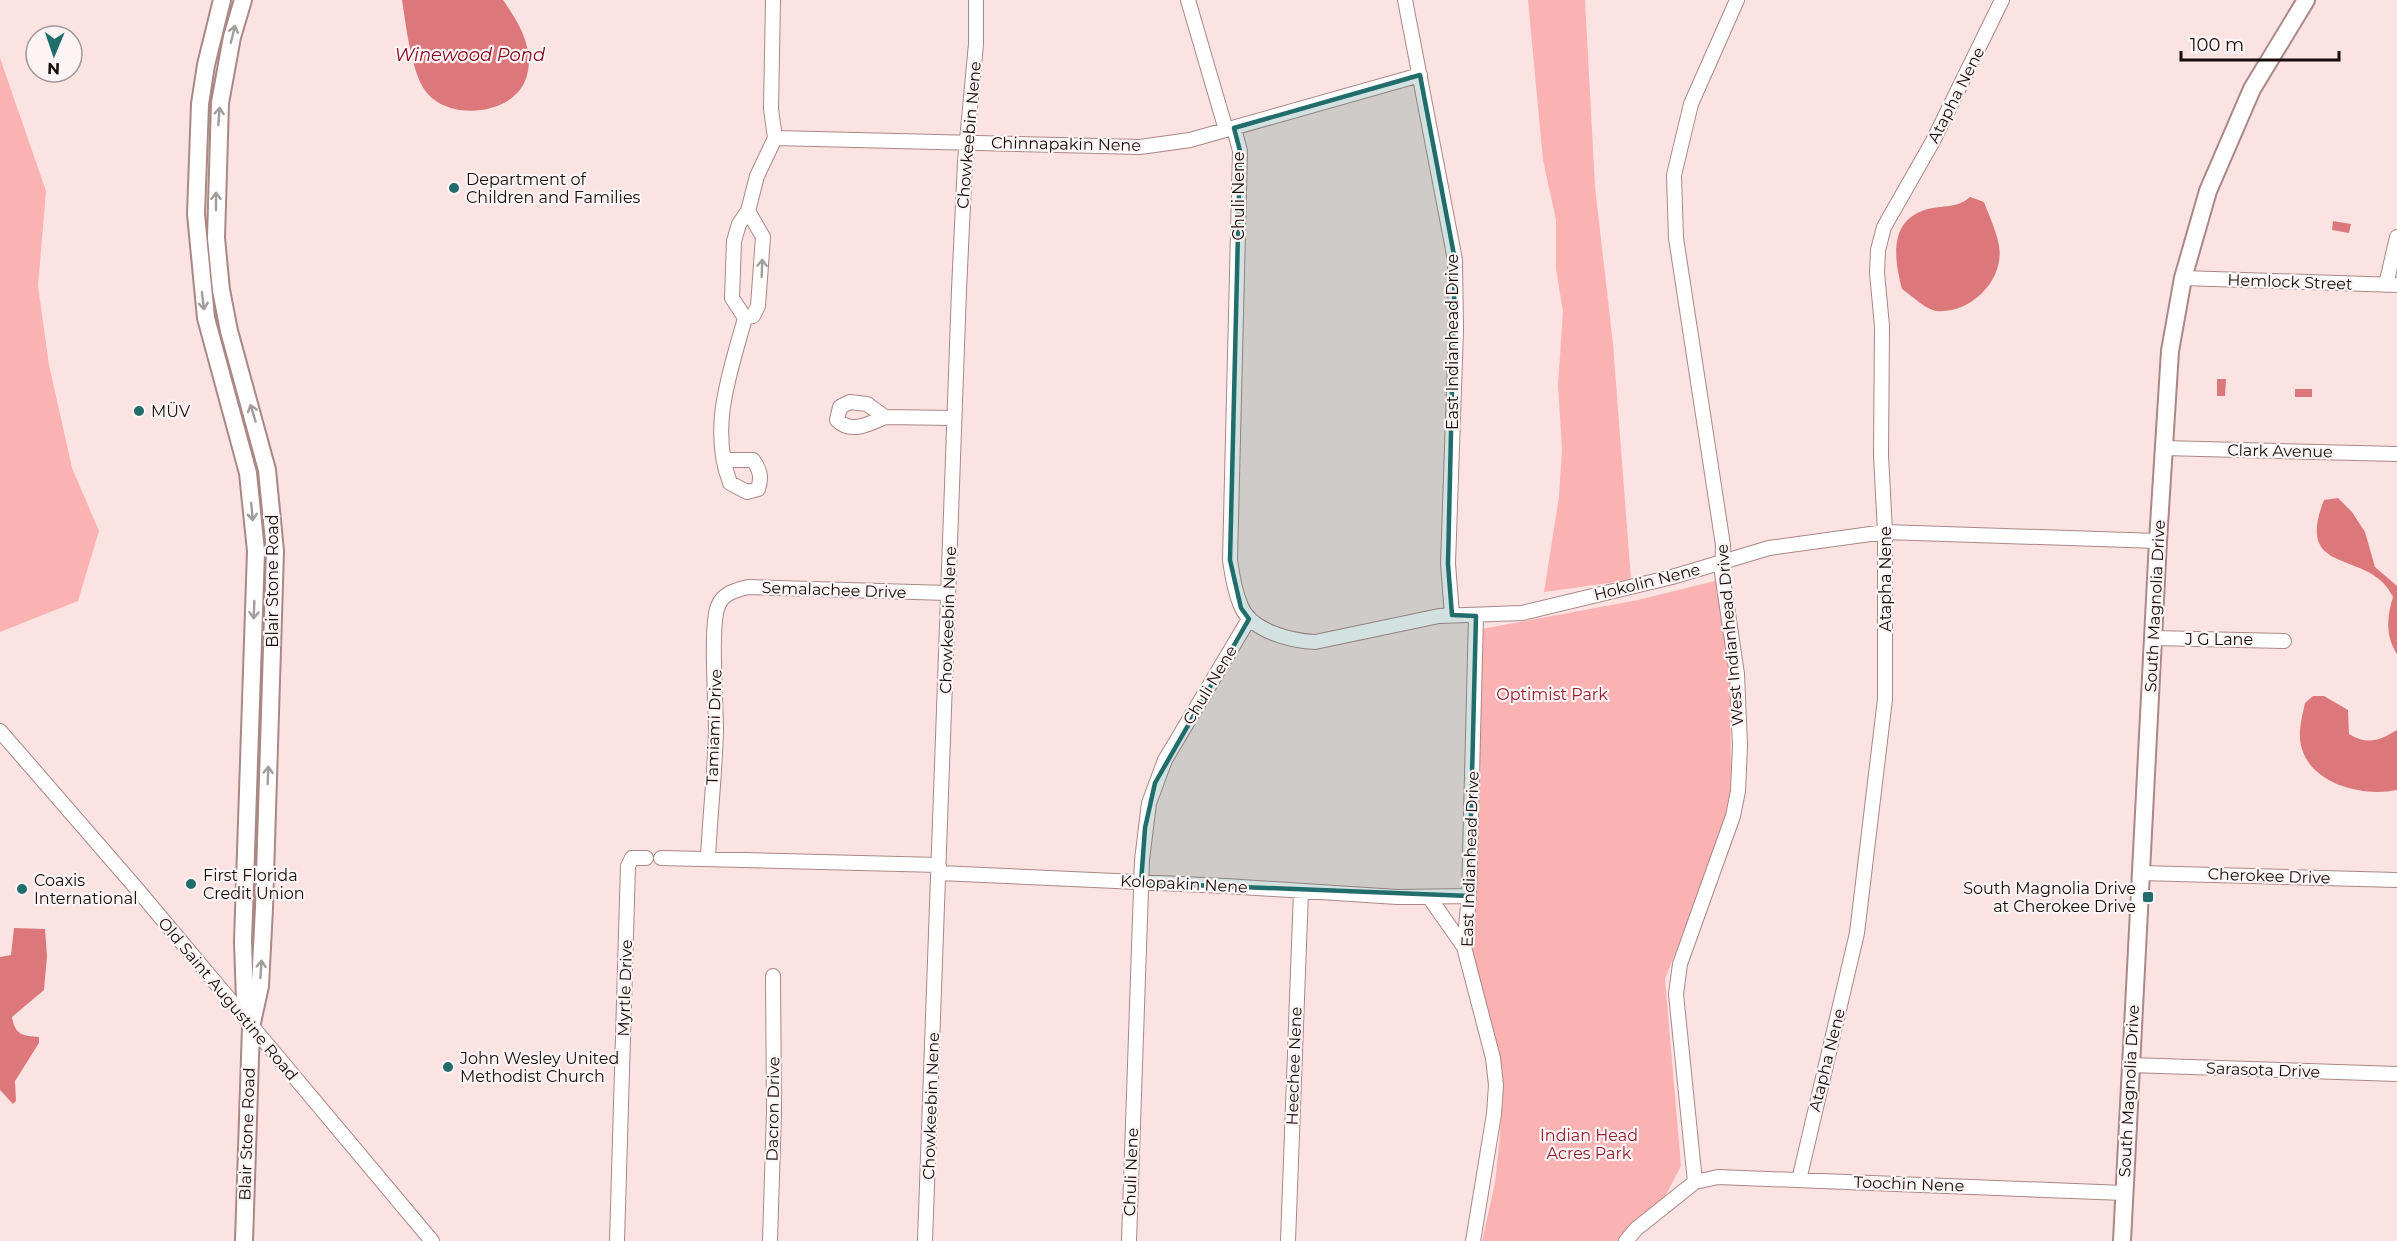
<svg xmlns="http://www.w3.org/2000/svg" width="2397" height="1241" viewBox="0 0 2397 1241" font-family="Montserrat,sans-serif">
	<rect width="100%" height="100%" fill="#fbe3e2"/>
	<path fill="#fbb2b2" d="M 1528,0 L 1585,0 L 1595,187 L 1613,344 L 1631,580 L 1544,592 L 1559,497 L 1562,449 L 1558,385 L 1563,312 L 1556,269 L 1556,220 L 1543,160 Z
		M 0,58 L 46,191 L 38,286 L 49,365 L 72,468 L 99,531 L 78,601 L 0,632 Z
		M 1719,580 L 1730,674 L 1731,782 L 1727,820 L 1665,979 L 1681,1166 L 1666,1195 L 1620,1241 L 1482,1241 L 1495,1183 L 1500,1136 L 1502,1086 L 1471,953 L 1482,629 L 1638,600 Z"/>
	<path fill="#dc787b" d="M 402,0 L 503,0 C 519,23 537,52 525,81 C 511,115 450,121 427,93 C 411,74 406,24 402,0 Z
		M 1970,197 L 1984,202 C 1988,213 1998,235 1999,246 C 2005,280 1970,314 1937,311 C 1926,310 1911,295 1902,289 C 1895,262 1888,224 1922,211 C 1939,204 1956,210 1970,197 Z
		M 2333,221 L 2351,224 L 2349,233 L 2332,230 Z
		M 2217,379 L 2226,379 L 2225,396 L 2217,396 Z
		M 2295,389 L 2312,389 L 2312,397 L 2295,397 Z
		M 2338,498 L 2352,512 L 2365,532 L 2375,567 L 2397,586 L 2397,654 C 2385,636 2387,616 2393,597 C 2370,547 2293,579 2324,500 Z
		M 2313,696 L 2324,696 L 2348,710 L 2349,734 C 2367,745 2379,741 2397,730 L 2397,790 C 2364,797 2313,785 2302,749 C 2297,735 2302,717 2305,703 Z
		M 14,928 L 45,929 L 47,956 L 44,990 L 12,1017 C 15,1035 23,1036 39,1037 L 39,1043 L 15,1081 L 16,1101 L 13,1104 L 0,1090 L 0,957 L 11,955 Z"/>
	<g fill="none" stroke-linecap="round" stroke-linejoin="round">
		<defs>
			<path id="minor" d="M 1188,0 L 1226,130
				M 1405,0 L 1455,260 L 1456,330 L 1448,564 L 1452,615
				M 1234,128 L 1240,151 L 1230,560 C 1232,575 1235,592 1241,606 C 1251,631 1291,641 1315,642 L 1439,616 L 1522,613 L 1672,577 L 1769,548 L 1885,532 L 2158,541
				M 775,138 L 1140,147 L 1190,140 L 1420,75
				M 2183,278 L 2397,285
				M 2386,285 L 2397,237
				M 745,318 L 732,298 L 734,241 L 739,224 L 748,211 L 757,176 L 775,138 L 771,109 L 773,0
				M 745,318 L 753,316 L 758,306 L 763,237 L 748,211
				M 850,402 L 867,404 L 885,417 C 869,424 851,434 837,420 L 840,407 Z
				M 885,417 L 954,418
				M 2163,448 L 2397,454
				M 724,460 L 753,460 C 760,470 762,477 758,489 L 747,492 L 730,483 C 709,427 730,373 745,318
				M 2153,638 L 2284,641
				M 0,731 L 137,889 L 432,1241
				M 661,858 L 939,865
				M 708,858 C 710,815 715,772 716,730 C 716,703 710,626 718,606 C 723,593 736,590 748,587 L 948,593
				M 939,873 L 1226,886 L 1397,897 L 1469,896
				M 2140,873 L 2397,880
				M 1429,897 L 1464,947
				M 2130,1065 L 2397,1074
				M 1799,1180 L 1857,933 L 1885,699 L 1885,532 L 1881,455 L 1882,326 L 1877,273 L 1878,250 L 1884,227 L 1933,141 L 2002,0
				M 1695,1182 L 1676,994 L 1680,964 L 1733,816 L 1738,791 L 1740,746 L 1737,674 L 1722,573 L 1723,545 L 1676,238 L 1674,175 L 1691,104 L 1737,0
				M 617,1241 L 628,866 L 632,858 L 646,858
				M 770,1241 L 774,1111 L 773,976
				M 925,1241 L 959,290 L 965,162 L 976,44 L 976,0
				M 1129,1241 L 1142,860 L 1149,803 L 1165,760 L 1249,619
				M 1288,1241 L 1301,891
				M 1473,1241 L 1494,1114 L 1496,1085 L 1493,1058 L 1464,947 L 1469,896 L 1476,616
				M 1626,1241 L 1636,1229 L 1695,1182 L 1718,1177 L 2124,1193"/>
			<path id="major" d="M 222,0 L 206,65 L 200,104 L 196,214 L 206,318 L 248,473 L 256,551 L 243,942 L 245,1001 L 250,1023
				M 243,0 L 232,37 L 220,103 L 216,238 L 221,290 L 229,331 L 267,470 L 275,551 L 264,908 L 260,986 L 251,1027 L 244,1241
				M 2122,1241 L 2158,541 L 2170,351 L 2183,278 L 2208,191 L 2252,89 L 2306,0"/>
		</defs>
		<use href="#minor" stroke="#ab8786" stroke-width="16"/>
		<use href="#major" stroke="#ab8786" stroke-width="20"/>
		<use href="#minor" stroke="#fff" stroke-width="14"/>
		<use href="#major" stroke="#fff" stroke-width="16"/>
	</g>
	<defs><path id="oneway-shaft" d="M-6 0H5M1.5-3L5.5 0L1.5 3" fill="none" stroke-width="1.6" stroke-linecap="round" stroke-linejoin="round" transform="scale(1.5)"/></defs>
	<g stroke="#a29d9d">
		<use href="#oneway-shaft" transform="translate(233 34) rotate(-76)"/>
		<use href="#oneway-shaft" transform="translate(219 116) rotate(-86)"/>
		<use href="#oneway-shaft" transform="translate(216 201) rotate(-90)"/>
		<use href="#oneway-shaft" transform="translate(762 268) rotate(-88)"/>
		<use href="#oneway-shaft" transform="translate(203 301) rotate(83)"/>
		<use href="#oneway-shaft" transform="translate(253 413) rotate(-107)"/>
		<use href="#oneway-shaft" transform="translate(252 512) rotate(85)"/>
		<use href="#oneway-shaft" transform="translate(254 610) rotate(92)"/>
		<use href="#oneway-shaft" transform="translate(268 775) rotate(-88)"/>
		<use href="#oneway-shaft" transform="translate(261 969) rotate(-86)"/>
	</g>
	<path fill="#216d6b" fill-opacity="0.2" stroke="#216d6b" stroke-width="4.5" stroke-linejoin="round" d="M 1420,75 L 1455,260 L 1448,564 L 1452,615 L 1476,616 L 1469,896 L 1141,883 L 1145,828 L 1155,783 L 1249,619 L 1241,608 L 1230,560 L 1240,151 L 1234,128 Z"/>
	<g fill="#216d6b" stroke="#fcf4f4" stroke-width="2">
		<circle cx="454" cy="188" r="6"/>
		<circle cx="139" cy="411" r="6"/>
		<circle cx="191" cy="884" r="6"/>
		<circle cx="22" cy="889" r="6"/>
		<rect x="2142" y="891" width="12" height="12" rx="3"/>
		<circle cx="448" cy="1067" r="6"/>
	</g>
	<g text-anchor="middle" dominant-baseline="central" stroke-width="4.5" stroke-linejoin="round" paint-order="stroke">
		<g font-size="16" fill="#170b0b" stroke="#fcf4f4">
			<text transform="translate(1956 95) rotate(-63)">Atapha Nene</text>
			<text transform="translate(969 135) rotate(-85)">Chowkeebin Nene</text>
			<text transform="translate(1066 144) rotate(1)">Chinnapakin Nene</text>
			<text transform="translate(1238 196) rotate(-90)">Chuli Nene</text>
			<text transform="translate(2290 282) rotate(2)">Hemlock Street</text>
			<text transform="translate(1452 342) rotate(-90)">East Indianhead Drive</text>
			<text transform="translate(2280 451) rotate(1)">Clark Avenue</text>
			<text transform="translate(1885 579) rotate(-90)">Atapha Nene</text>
			<text transform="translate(272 581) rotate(-90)">Blair Stone Road</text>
			<text transform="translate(1647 582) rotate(-14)">Hokolin Nene</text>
			<text transform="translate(834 590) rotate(2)">Semalachee Drive</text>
			<text transform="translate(2155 606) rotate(-87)">South Magnolia Drive</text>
			<text transform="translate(948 620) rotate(-88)">Chowkeebin Nene</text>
			<text transform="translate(1730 635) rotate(-95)">West Indianhead Drive</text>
			<text x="2219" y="639">J G Lane</text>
			<text transform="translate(1210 685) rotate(-59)">Chuli Nene</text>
			<text transform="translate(714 727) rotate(-88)">Tamiami Drive</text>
			<text transform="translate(1470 859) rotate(-88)">East Indianhead Drive</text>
			<text transform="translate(2269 876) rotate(2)">Cherokee Drive</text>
			<text transform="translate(1184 884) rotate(3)">Kolopakin Nene</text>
			<text transform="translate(625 988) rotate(-88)">Myrtle Drive</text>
			<text transform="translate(228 999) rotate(50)">Old Saint Augustine Road</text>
			<text transform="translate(1827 1060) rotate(-76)">Atapha Nene</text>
			<text transform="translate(1294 1066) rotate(-88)">Heechee Nene</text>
			<text transform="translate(2263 1070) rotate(2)">Sarasota Drive</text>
			<text transform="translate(2129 1091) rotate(-87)">South Magnolia Drive</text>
			<text transform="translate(931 1106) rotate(-88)">Chowkeebin Nene</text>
			<text transform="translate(773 1109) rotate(-89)">Dacron Drive</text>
			<text transform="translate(247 1134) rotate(-88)">Blair Stone Road</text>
			<text transform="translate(1131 1172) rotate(-88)">Chuli Nene</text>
			<text transform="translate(1909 1184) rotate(2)">Toochin Nene</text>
		</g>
		<g font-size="16" fill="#170b0b" stroke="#fcf4f4" text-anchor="start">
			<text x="466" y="179">Department of<tspan x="466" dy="18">Children and Families</tspan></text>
			<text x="151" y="411">MÜV</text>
			<text x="203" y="875">First Florida<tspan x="203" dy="18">Credit Union</tspan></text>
			<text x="34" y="880">Coaxis<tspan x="34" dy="18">International</tspan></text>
			<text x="2136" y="888" text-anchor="end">South Magnolia Drive<tspan x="2136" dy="18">at Cherokee Drive</tspan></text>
			<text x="460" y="1058">John Wesley United<tspan x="460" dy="18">Methodist Church</tspan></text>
		</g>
		<g font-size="16" fill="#951d2e" stroke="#fcf4f4">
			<text x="1552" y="694">Optimist Park</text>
			<text x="1589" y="1135">Indian Head<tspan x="1589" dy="18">Acres Park</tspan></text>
		</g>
		<g font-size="18" font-style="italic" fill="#870923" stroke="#fcf4f4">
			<text x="470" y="55">Winewood Pond</text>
		</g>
	</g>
	<g transform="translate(54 54) rotate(182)"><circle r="28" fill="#fcf4f4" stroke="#a09797" stroke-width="1.5"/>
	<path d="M0-4.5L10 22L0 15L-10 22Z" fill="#216d6b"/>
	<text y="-9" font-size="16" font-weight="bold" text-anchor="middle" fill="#170b0b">N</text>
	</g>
	<path d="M2181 51v9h158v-9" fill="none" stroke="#170b0b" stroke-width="3"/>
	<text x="2190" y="51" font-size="18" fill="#170b0b" stroke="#fcf4f4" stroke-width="4.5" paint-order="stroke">100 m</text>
</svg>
